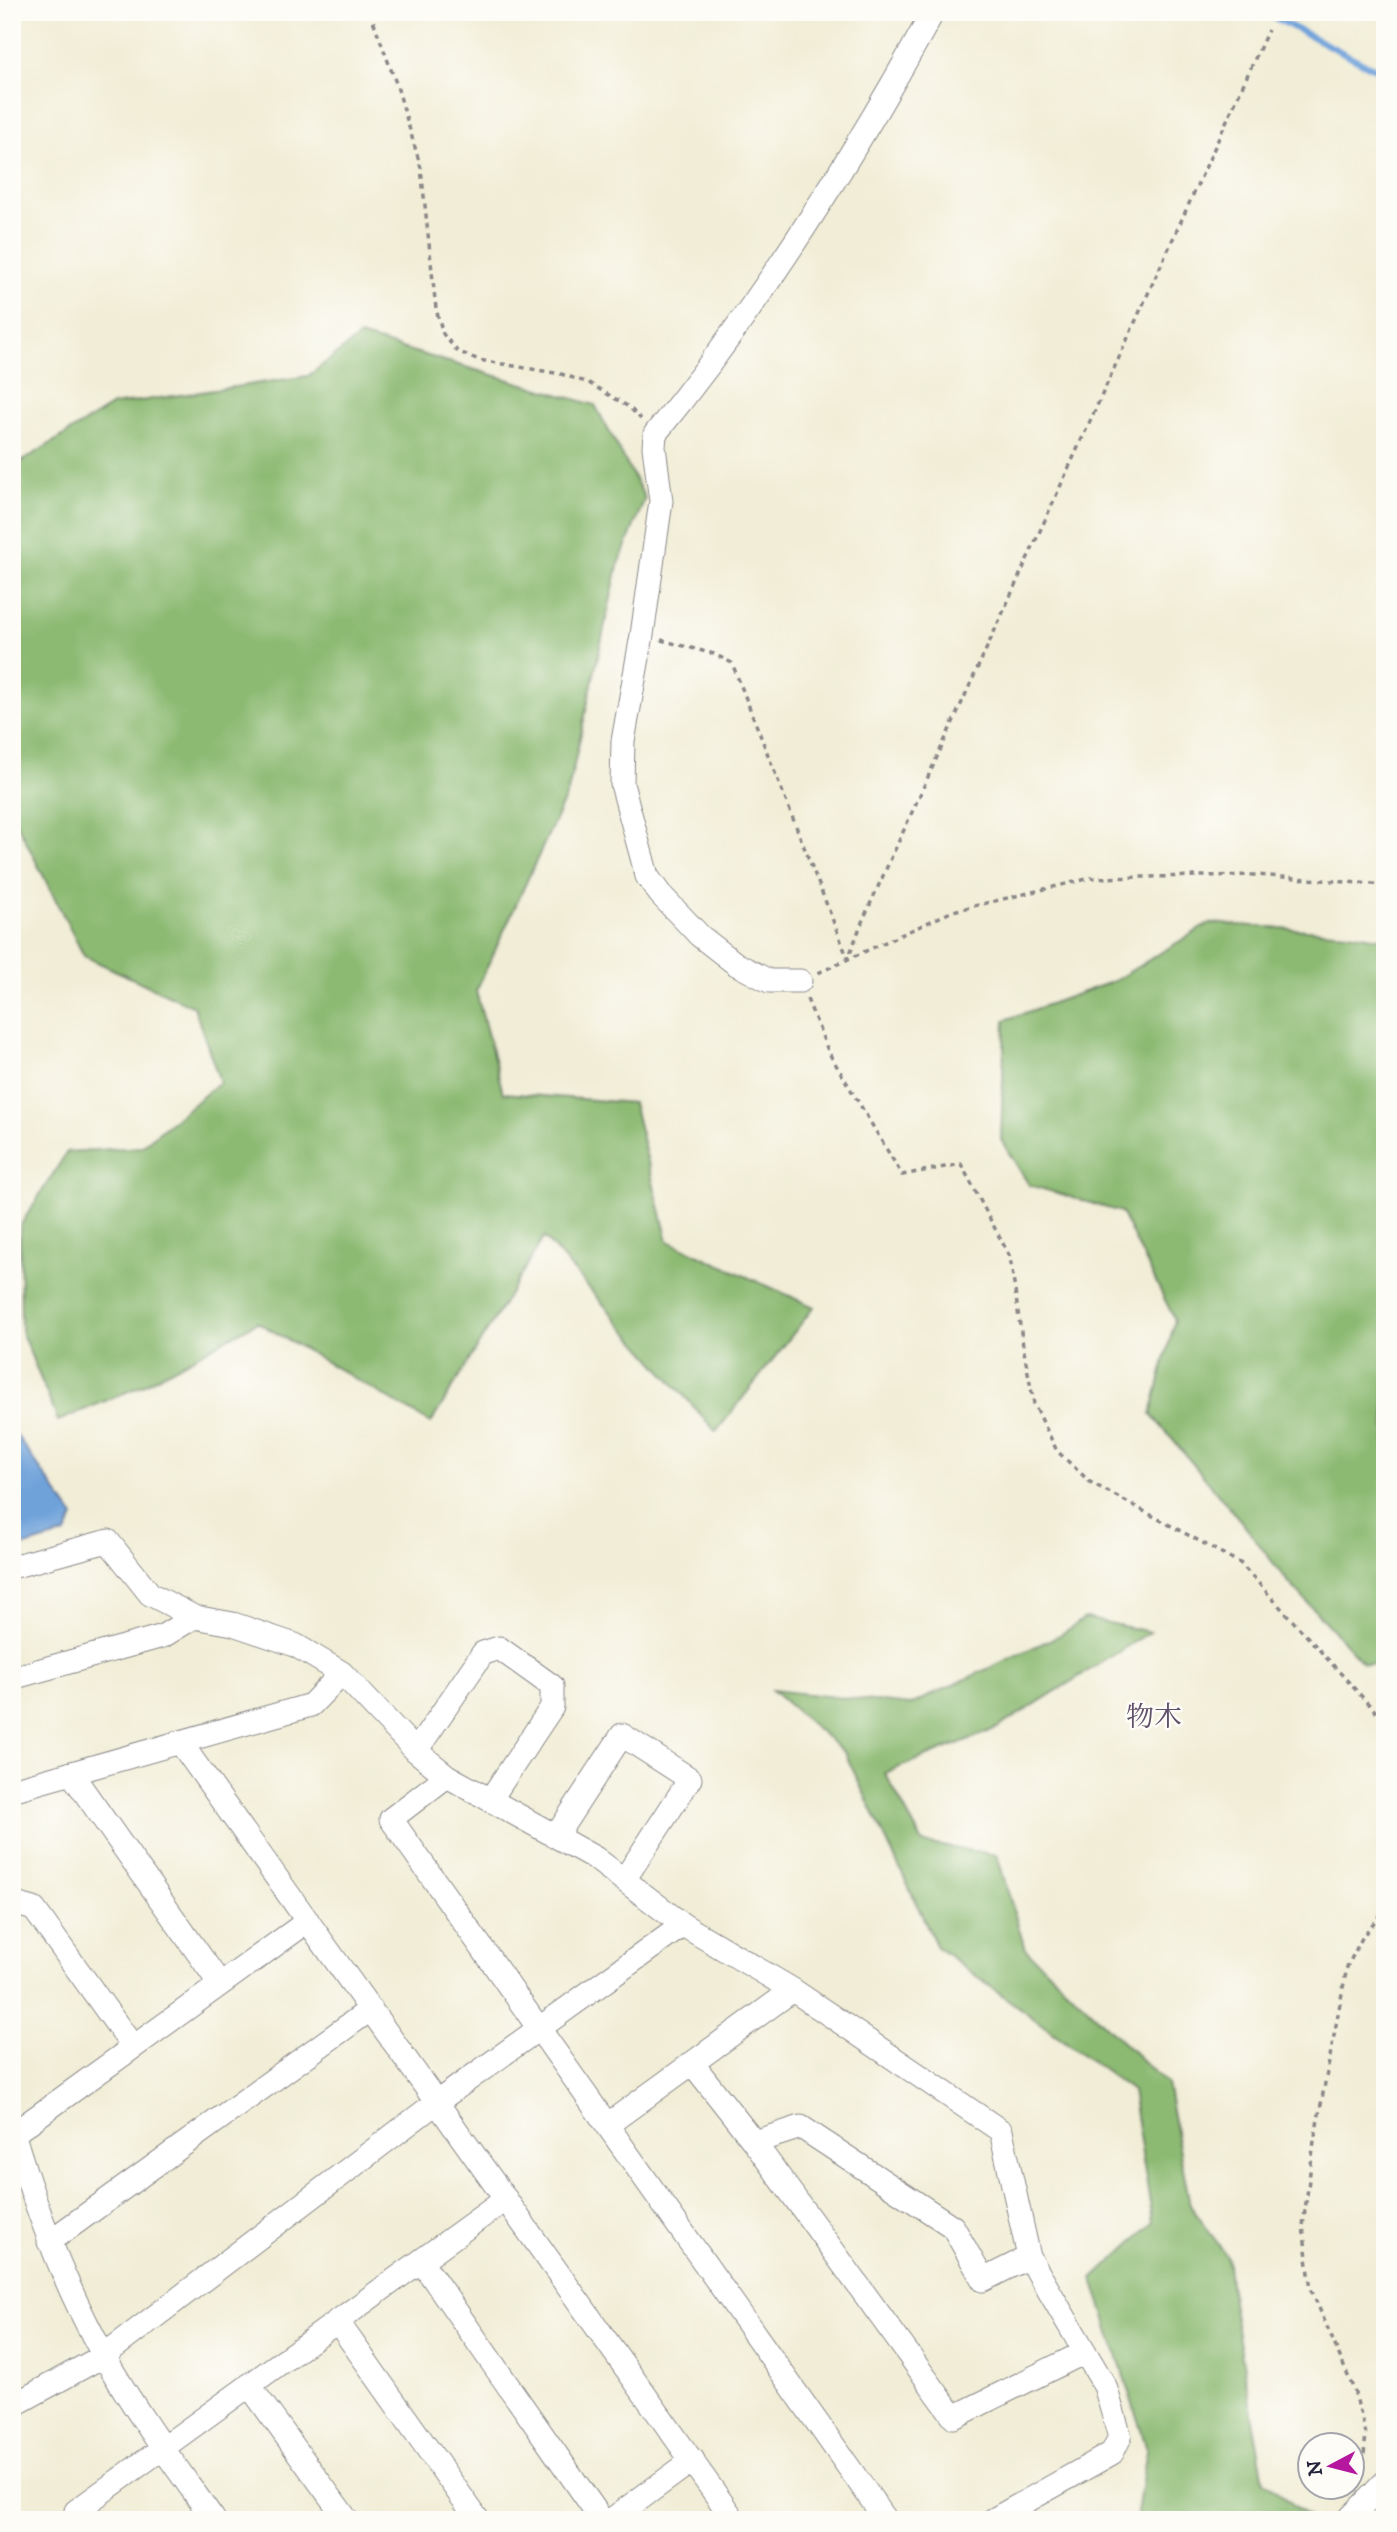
<svg xmlns="http://www.w3.org/2000/svg" width="1397" height="2532" viewBox="0 0 1397 2532" font-family="'IM FELL DW Pica','Noto Serif JP',serif">
	<rect width="100%" height="100%" fill="#fdfcf7"/>
	<filter id="ink" filterUnits="userSpaceOnUse"><feTurbulence type="fractalNoise" baseFrequency=".0143" numOctaves="2"/><feDisplacementMap in="SourceGraphic" scale="14" xChannelSelector="R" yChannelSelector="G"/><feConvolveMatrix kernelMatrix="1 2 1 2 8 2 1 2 1" color-interpolation-filters="sRGB"/></filter>
	<filter id="wash" filterUnits="userSpaceOnUse"><feTurbulence type="fractalNoise" baseFrequency=".00686" numOctaves="4" result="noise"/><feDisplacementMap in="SourceGraphic" scale="28" xChannelSelector="R" yChannelSelector="G"/><feGaussianBlur stdDeviation="1.57" result="paint"/><feColorMatrix in="noise" values="0 0 0 0 0 0 0 0 0 0 0 0 0 0 0 0 0 1.4 0 .05"/><feComposite in="paint" operator="in"/></filter>
	<g filter="url(#wash)">
		<rect width="100%" height="100%" fill="#f1edd6"/>
		<path fill="#8cba72" stroke="#576e56" stroke-width="2" d="M 360,336 L 595,405 L 645,498 L 618,566 L 568,792 L 476,991 L 503,1093 L 633,1103 L 668,1241 L 814,1307 L 716,1432 L 544,1237 L 431,1423 L 257,1322 L 143,1385 L 58,1421 L 21,1331 L 20,1226 L 67,1152 L 141,1147 L 220,1082 L 194,1007 L 84,956 L 12,814 L 12,475 L 16,465 L 113,405 L 308,376 Z
			M 1210,923 L 1349,933 L 1385,939 L 1385,1666 L 1363,1663 L 1284,1577 L 1246,1527 L 1151,1414 L 1175,1320 L 1121,1212 L 1029,1185 L 1001,1140 L 1005,1020 L 1114,981 Z
			M 1085,1618 L 1150,1632 L 997,1728 L 885,1773 L 923,1843 L 997,1855 L 1025,1949 L 1167,2084 L 1190,2205 L 1227,2256 L 1232,2301 L 1264,2481 L 1312,2520 L 1136,2520 L 1147,2449 L 1093,2279 L 1153,2223 L 1132,2091 L 937,1947 L 845,1753 L 772,1690 L 910,1705 L 1060,1635 Z"/>
		<path fill="#6fa2da" stroke="#48628a" stroke-width="2" d="M 12,1429 L 74,1517 L 66,1534 L 12,1550 Z"/>
		<g fill="none" stroke-linecap="round" stroke-linejoin="round">
			<path stroke="#6fa2da" stroke-width="6" d="M 1263,12 L 1385,74"/>
		</g>
	</g>
	<g filter="url(#ink)">
		<g fill="none" stroke-linecap="round" stroke-linejoin="round">
			<defs>
				<path id="minor" d="M 800,981 L 769,981 L 736,964 L 700,936 L 660,894 L 647,876 L 622,784 L 623,741 L 642,635 L 661,501 L 654,447 L 655,434 C 761,304 852,159 933,12
					M 12,1567 L 108,1541 L 150,1594 L 194,1617 L 233,1624 L 295,1645 L 342,1673 L 416,1751 L 447,1776 L 595,1858 L 683,1925 L 793,1990 L 1001,2131 L 1029,2257 L 1105,2386 L 1120,2437 L 1112,2453 L 993,2520
					M 12,1678 L 163,1636 L 194,1617
					M 180,1742 L 734,2520
					M 416,1751 L 483,1653 L 499,1648 L 552,1686 L 552,1707 L 490,1800
					M 71,1773 L 220,1984
					M 447,1776 L 391,1819 L 886,2520
					M 12,1790 L 311,1705 L 342,1673
					M 556,1836 L 622,1735 L 690,1779 L 624,1880
					M 12,1903 L 34,1909 L 133,2047
					M 692,2063 L 754,2142 L 954,2417 L 1085,2352
					M 607,2125 L 793,1990
					M 12,2129 C 35,2207 64,2285 104,2356 C 136,2413 176,2467 214,2520
					M 13,2134 L 308,1921
					M 754,2142 L 801,2127 L 953,2227 L 983,2280 L 1029,2257
					M 49,2242 L 371,2009
					M 421,2261 L 602,2520
					M 337,2321 L 478,2520
					M 249,2385 L 347,2520
					M 12,2406 L 103,2356 L 437,2102 L 683,1925
					M 82,2520 L 76,2511 L 506,2199
					M 611,2520 L 693,2460
					M 1348,2520 L 1385,2482"/>
			</defs>
			<use href="#minor" stroke="#8a8888" stroke-width="25"/>
			<path stroke="#8a8888" stroke-width="3.5" stroke-dasharray="5 5" stroke-linecap="butt" d="M 370,12 L 397,86 L 421,168 L 436,309 L 443,334 L 457,351 L 479,360 L 561,374 L 589,383 L 629,407 L 641,419
				M 661,640 L 714,654 L 732,663 L 848,959 L 862,922 L 1268,30
				M 818,973 L 953,911 L 1091,878 L 1257,875 L 1385,885
				M 807,999 L 829,1053 L 902,1175 L 961,1164 L 1010,1257 L 1023,1346 L 1034,1404 L 1057,1451 L 1090,1482 L 1240,1563 L 1385,1722
				M 1362,2474 L 1366,2434 L 1354,2390 L 1311,2289 L 1303,2226 L 1314,2141 L 1347,1967 L 1363,1936 L 1385,1909"/>
			<use href="#minor" stroke="#fff" stroke-width="23"/>
		</g>
	</g>
	<g text-anchor="middle" dominant-baseline="central" stroke-width="5" stroke-linejoin="round" paint-order="stroke">
		<g font-size="28" fill="#60516b" stroke="#fdfcf7">
			<text x="1154" y="1717">物木</text>
		</g>
	</g>
	<rect width="1397" height="2532" fill="none" stroke="#fdfcf7" stroke-width="42"/>
	<g transform="translate(1331 2466) rotate(263)"><circle r="33" fill="#fdfcf7" stroke="#a5a5ac" stroke-width="2"/>
	<path d="M0-5L12 26L0 18L-12 26Z" fill="#b5179e"/>
	<text y="-10" font-size="19" font-weight="bold" text-anchor="middle" fill="#22223b">N</text>
	</g>
</svg>
